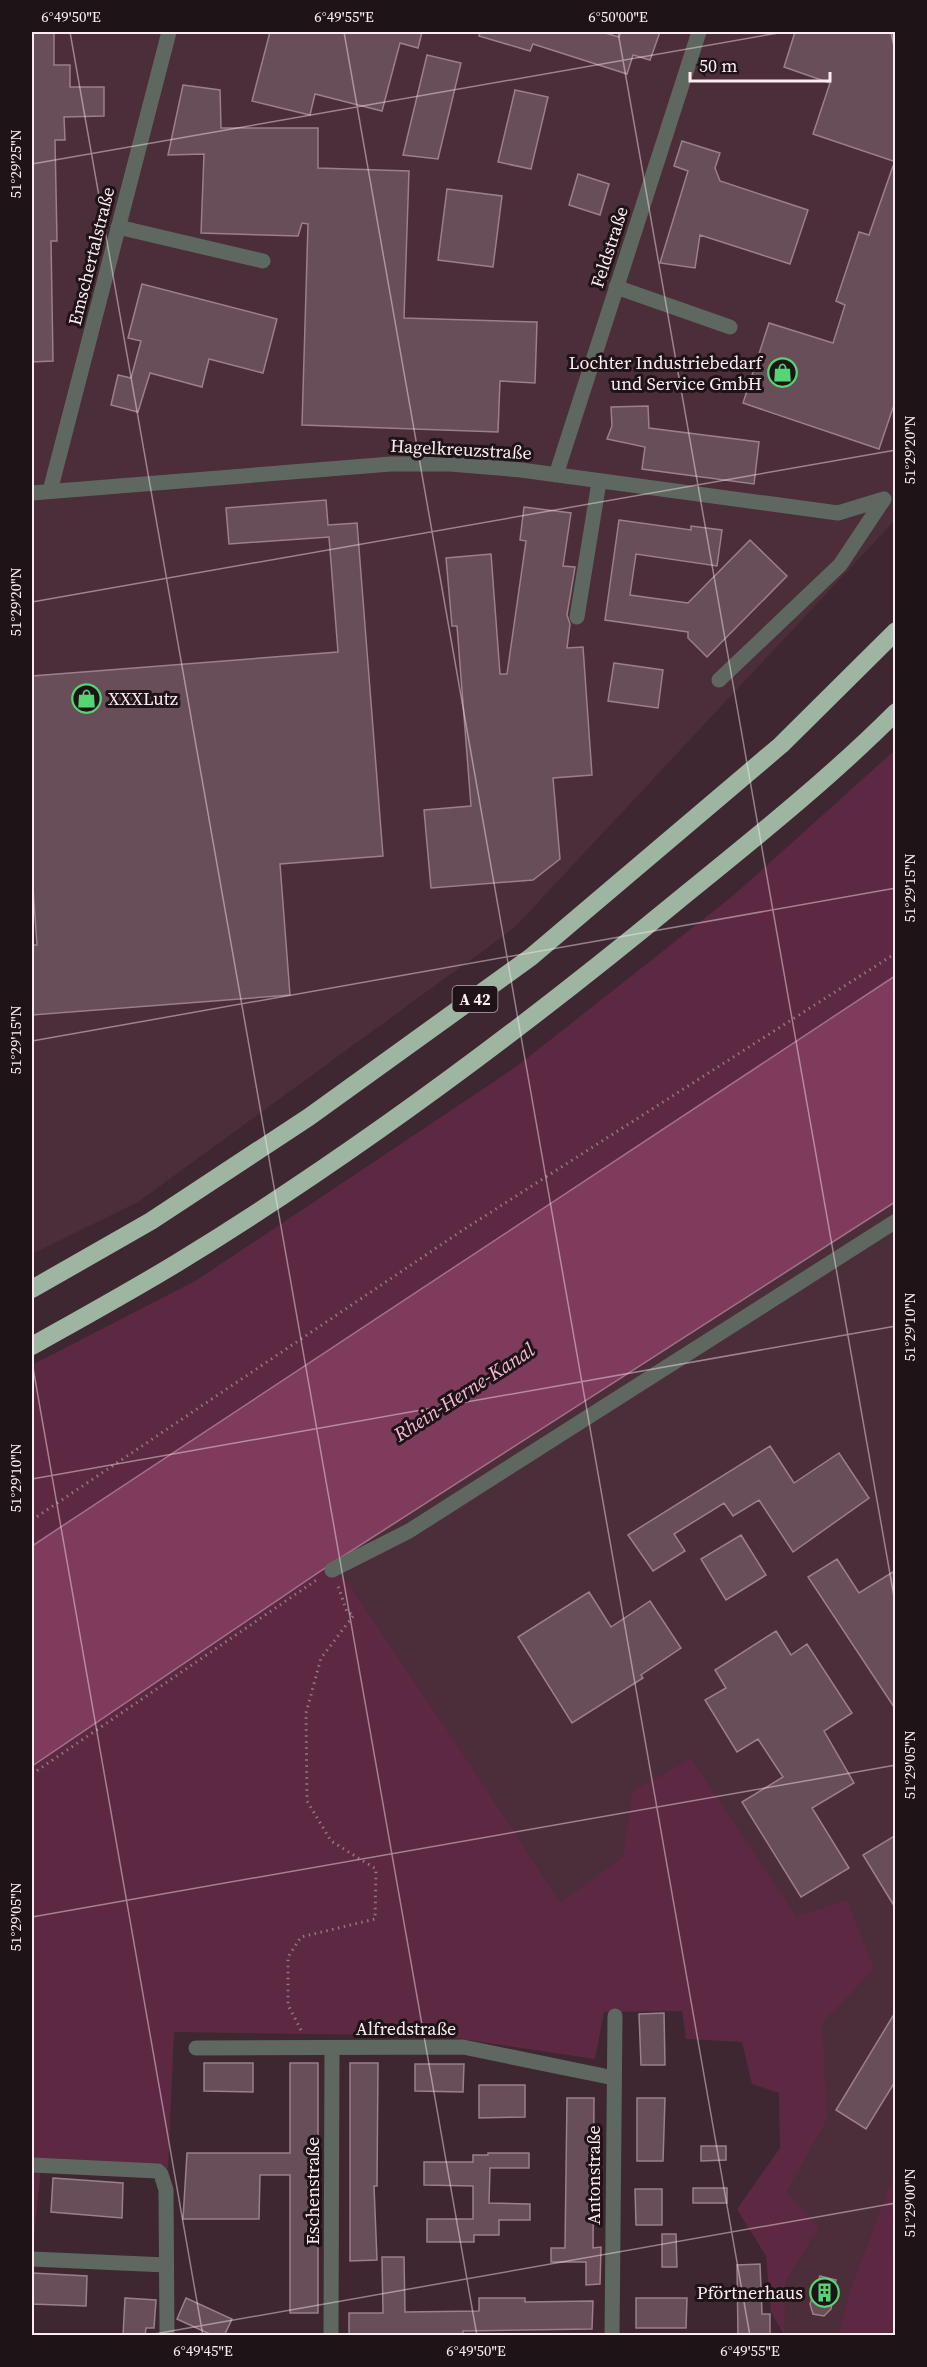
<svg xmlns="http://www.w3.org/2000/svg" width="927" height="2367" viewBox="0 0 927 2367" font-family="'Source Serif 4',serif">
	<rect width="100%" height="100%" fill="#3e2731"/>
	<path fill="#4c2e3b" d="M 32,32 L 895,32 L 895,520 L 514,928 L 138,1202 L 32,1254 Z
		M 895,1202 L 895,2171 L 849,2293 L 839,2335 L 784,2335 L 786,2281 L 819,2228 L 763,2191 L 802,2093 L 623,1857 L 560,1904 L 474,1770 L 334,1562 Z"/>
	<path fill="#5d2942" d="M 895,750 L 895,976 L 32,1546 L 32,1365 L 197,1280 L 516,1067 L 734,895 Z
		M 334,1562 L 474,1770 L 560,1903 L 623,1857 L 633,1791 L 691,1759 L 796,1917 L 847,1900 L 874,1969 L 822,2023 L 827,2119 L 786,2192 L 819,2228 L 786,2281 L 784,2335 L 771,2312 L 766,2256 L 737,2209 L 780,2148 L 779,2093 L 752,2084 L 742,2042 L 686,2039 L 682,2011 L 604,2012 L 595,2059 L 442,2036 L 174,2032 L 168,2168 L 41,2166 L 34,2239 L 32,2239 L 32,1766 Z
		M 895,2171 L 895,2335 L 839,2335 L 849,2293 Z"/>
	<path fill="#7f3b5c" stroke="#a47089" stroke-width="1.5" d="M 895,976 L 895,1202 L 334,1562 L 32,1766 L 32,1546 Z"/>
	<path fill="#684e59" stroke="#9b7f8a" stroke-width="1.5" d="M 32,32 L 54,32 L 54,65 L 70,65 L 70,87 L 104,87 L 104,116 L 64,117 L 65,140 L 55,140 L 57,241 L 51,241 L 53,361 L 32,362 Z
		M 270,32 L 422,32 L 418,48 L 400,43 L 382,111 L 315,94 L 310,115 L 252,101 Z
		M 480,32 L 602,32 L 619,37 L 621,32 L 660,32 L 650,60 L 633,55 L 627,74 L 533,44 L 530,51 L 479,36 Z
		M 795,32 L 896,32 L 896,162 L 813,134 L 830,83 L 784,67 Z
		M 427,55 L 461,63 L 438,159 L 403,155 Z
		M 183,85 L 220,90 L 221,128 L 318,128 L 318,168 L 409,171 L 404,318 L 537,322 L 535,383 L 500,381 L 498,432 L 302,425 L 308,224 L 302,223 L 298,236 L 201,233 L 204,154 L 168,155 Z
		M 515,90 L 548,97 L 531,169 L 498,162 Z
		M 682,141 L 720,153 L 715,168 L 720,181 L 808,210 L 790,264 L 700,235 L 695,268 L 660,263 L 688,171 L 674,166 Z
		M 893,166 L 896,166 L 896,399 L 879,449 L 743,403 L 769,323 L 833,343 L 845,305 L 836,301 L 859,232 L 869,235 Z
		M 578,174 L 609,184 L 600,215 L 569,205 Z
		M 447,189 L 502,196 L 493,267 L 438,260 Z
		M 142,284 L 277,319 L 263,373 L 209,359 L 202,387 L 150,373 L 138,412 L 111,405 L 118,375 L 131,378 L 141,341 L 128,338 Z
		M 648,406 L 649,428 L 759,442 L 754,484 L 642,469 L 645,447 L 607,439 L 612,426 L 611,407 Z
		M 326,500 L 328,525 L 357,523 L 383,856 L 280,864 L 290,995 L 32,1015 L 32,945 L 37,945 L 32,874 L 32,676 L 338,652 L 329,537 L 229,544 L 226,508 Z
		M 524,507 L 571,513 L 563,566 L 575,567 L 567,615 L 570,624 L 567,648 L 583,647 L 592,775 L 553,778 L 560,859 L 533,880 L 431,888 L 424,810 L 471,806 L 457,626 L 452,626 L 446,558 L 491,554 L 500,674 L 507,674 L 526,541 L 520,540 Z
		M 619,520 L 691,530 L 691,526 L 722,530 L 717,566 L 636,554 L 630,595 L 688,603 L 750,540 L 787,576 L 707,657 L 688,638 L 688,632 L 605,620 Z
		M 614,663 L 663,670 L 658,708 L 608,701 Z
		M 770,1446 L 794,1483 L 839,1453 L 869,1498 L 793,1552 L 759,1500 L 733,1516 L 724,1503 L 674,1534 L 685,1551 L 653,1571 L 628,1535 Z
		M 741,1535 L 766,1575 L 726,1600 L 701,1559 Z
		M 837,1559 L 859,1593 L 896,1570 L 896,1710 L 808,1577 Z
		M 589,1592 L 611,1627 L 650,1601 L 681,1648 L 641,1675 L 643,1678 L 572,1723 L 518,1637 Z
		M 776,1631 L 791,1655 L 807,1644 L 852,1713 L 824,1731 L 854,1783 L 812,1808 L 849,1868 L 801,1897 L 742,1802 L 783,1777 L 758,1739 L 737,1752 L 705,1700 L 726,1688 L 715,1670 Z
		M 896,1835 L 896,1909 L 863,1855 Z
		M 896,2011 L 896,2080 L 866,2129 L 836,2110 Z
		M 664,2013 L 665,2065 L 641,2065 L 639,2014 Z
		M 204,2063 L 253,2063 L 253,2092 L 204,2091 Z
		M 290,2063 L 318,2063 L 318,2313 L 290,2313 L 290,2175 L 260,2175 L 259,2219 L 183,2219 L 187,2153 L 290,2153 Z
		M 350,2063 L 378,2063 L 377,2186 L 374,2186 L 377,2260 L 350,2261 Z
		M 415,2064 L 464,2064 L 463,2092 L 415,2091 Z
		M 479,2085 L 525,2085 L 525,2117 L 479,2118 Z
		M 567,2098 L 594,2098 L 593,2248 L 601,2247 L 600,2284 L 586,2285 L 586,2262 L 551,2262 L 551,2248 L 565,2248 Z
		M 637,2098 L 665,2098 L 663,2161 L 637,2161 Z
		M 701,2146 L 726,2146 L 726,2160 L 701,2161 Z
		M 488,2153 L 529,2153 L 529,2168 L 490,2168 L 489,2203 L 530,2204 L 530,2220 L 499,2220 L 499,2235 L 474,2235 L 474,2242 L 427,2242 L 427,2219 L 473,2219 L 473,2186 L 424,2185 L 424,2162 L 473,2162 L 473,2155 L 488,2155 Z
		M 53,2178 L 123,2183 L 122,2218 L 51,2212 Z
		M 693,2188 L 727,2188 L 727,2203 L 693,2203 Z
		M 635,2189 L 662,2189 L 662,2225 L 636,2225 Z
		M 662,2234 L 676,2234 L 677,2267 L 662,2267 Z
		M 382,2257 L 404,2257 L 405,2312 L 479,2311 L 479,2298 L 525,2298 L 525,2302 L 593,2301 L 592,2329 L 463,2331 L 463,2336 L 349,2336 L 349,2313 L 383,2313 Z
		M 760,2264 L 762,2314 L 770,2314 L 770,2336 L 738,2336 L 737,2265 Z
		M 32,2273 L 87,2276 L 86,2306 L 32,2304 Z
		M 820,2276 L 836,2280 L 831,2309 L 824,2316 L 813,2314 L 810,2304 Z
		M 125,2298 L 156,2300 L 154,2328 L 146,2328 L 145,2336 L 123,2336 Z
		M 186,2298 L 232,2319 L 224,2336 L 214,2336 L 177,2319 Z
		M 636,2298 L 687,2298 L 686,2328 L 636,2328 Z"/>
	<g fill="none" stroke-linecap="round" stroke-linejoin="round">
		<path stroke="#8d7981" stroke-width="3" stroke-dasharray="1.5 4.5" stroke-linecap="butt" d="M 32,1520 L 463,1230 L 896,953
			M 32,1774 L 318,1579
			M 301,2030 L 288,2005 L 288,1957 L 301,1937 L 375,1919 L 376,1869 L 331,1841 L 307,1801 L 306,1713 L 321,1658 L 354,1615 L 347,1612 L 337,1583"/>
		<path stroke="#5f6860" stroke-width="15" d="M 118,227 L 263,261
			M 616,287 L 730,327
			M 556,475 L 699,32
			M 50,491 L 169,32
			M 32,493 L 391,464 L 450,464 L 521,470 L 838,513 L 884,499
			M 577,617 L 599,482
			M 719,680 L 840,565 L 884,499
			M 332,1570 L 409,1531 L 896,1221
			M 196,2048 L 463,2047 L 614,2078
			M 32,2165 L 158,2171 L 161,2174 L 166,2190 L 167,2336
			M 32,2259 L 166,2265
			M 331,2336 L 332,2048
			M 612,2336 L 615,2016"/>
		<path stroke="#9eb5a1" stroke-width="18" d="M 32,1289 L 151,1221 L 309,1117 L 531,957 L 781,745 L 896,631
			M 32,1346 C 80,1319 129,1292 177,1263 C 352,1156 517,1033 675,903 C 750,842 827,781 896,712"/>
	</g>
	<path fill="none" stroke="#fcecf2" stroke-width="1.5" stroke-opacity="0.45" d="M 70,32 L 477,2336M 344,32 L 750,2336M 618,32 L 896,1608M 891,32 L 896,56M 32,164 L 784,32M 32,602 L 896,450M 32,1041 L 896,888M 32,1362 L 203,2336M 32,1479 L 896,1326M 32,1917 L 896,1765M 143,2336 L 896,2203"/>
	<defs>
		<symbol id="shop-ring" viewBox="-11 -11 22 22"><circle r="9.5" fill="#1e1418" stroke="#54d672" stroke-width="1.5"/><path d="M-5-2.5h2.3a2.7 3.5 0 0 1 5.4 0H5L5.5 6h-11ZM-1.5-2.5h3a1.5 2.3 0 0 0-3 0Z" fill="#54d672"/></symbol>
		<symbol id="building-ring" viewBox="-11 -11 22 22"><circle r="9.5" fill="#1e1418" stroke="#54d672" stroke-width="1.5"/><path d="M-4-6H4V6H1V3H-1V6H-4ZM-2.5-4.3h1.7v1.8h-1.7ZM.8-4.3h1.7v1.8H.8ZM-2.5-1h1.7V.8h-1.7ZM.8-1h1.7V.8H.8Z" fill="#54d672"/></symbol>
	</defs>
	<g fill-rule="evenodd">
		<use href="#shop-ring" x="766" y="356" width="33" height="33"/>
		<use href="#shop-ring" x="70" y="682" width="33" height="33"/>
		<use href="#building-ring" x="808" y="2276" width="33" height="33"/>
	</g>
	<g text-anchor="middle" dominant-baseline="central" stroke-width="6" stroke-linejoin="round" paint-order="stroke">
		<rect fill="#1e1418" stroke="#b9abb1" stroke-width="1.5" x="452.5" y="986" width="45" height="26" rx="4.5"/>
		<g font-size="16" font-weight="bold" fill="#fcecf2">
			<text x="475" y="999">A 42</text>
		</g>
		<g font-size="18" fill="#fcecf2" stroke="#1e1418">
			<text transform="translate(609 247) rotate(-72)">Feldstraße</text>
			<text transform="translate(91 256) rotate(-76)">Emschertalstraße</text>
			<text transform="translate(461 449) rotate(3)">Hagelkreuzstraße</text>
			<text x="406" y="2028">Alfredstraße</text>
			<text transform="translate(593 2175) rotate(-90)">Antonstraße</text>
			<text transform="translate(312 2191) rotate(-90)">Eschenstraße</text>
		</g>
		<g font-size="18" fill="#fcecf2" stroke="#1e1418" text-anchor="end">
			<text x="762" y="362">Lochter Industriebedarf<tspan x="762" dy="21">und Service GmbH</tspan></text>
			<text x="108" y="698" text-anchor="start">XXXLutz</text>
			<text x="803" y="2292">Pförtnerhaus</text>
		</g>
		<g font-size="20" font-style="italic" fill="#f6b8d2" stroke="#1e1418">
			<text transform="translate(464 1392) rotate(-33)">Rhein-Herne-Kanal</text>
		</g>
	</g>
	<rect width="927" height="2367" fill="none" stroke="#1e1418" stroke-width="66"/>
	<path d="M690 72v9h140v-9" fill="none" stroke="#fcecf2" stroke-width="3"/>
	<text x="699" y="72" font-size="18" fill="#fcecf2" stroke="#1e1418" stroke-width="4.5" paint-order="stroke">50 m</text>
	<rect x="33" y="33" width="861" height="2301" fill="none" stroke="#fcecf2" stroke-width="2"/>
	<g font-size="15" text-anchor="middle" fill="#fcecf2">
		<text x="71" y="22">6°49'50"E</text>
		<text x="344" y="22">6°49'55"E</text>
		<text x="618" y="22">6°50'00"E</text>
		<text transform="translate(16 164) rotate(-90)" y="5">51°29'25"N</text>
		<text transform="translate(910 450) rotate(-90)" y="5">51°29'20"N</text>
		<text transform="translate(16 602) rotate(-90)" y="5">51°29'20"N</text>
		<text transform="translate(910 888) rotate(-90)" y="5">51°29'15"N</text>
		<text transform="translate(16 1040) rotate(-90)" y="5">51°29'15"N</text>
		<text transform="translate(910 1327) rotate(-90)" y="5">51°29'10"N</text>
		<text transform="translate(16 1478) rotate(-90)" y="5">51°29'10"N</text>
		<text transform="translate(910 1765) rotate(-90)" y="5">51°29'05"N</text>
		<text transform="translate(16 1917) rotate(-90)" y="5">51°29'05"N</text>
		<text transform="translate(910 2203) rotate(-90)" y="5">51°29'00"N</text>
		<text x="203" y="2356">6°49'45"E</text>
		<text x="476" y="2356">6°49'50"E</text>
		<text x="750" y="2356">6°49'55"E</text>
	</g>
</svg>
